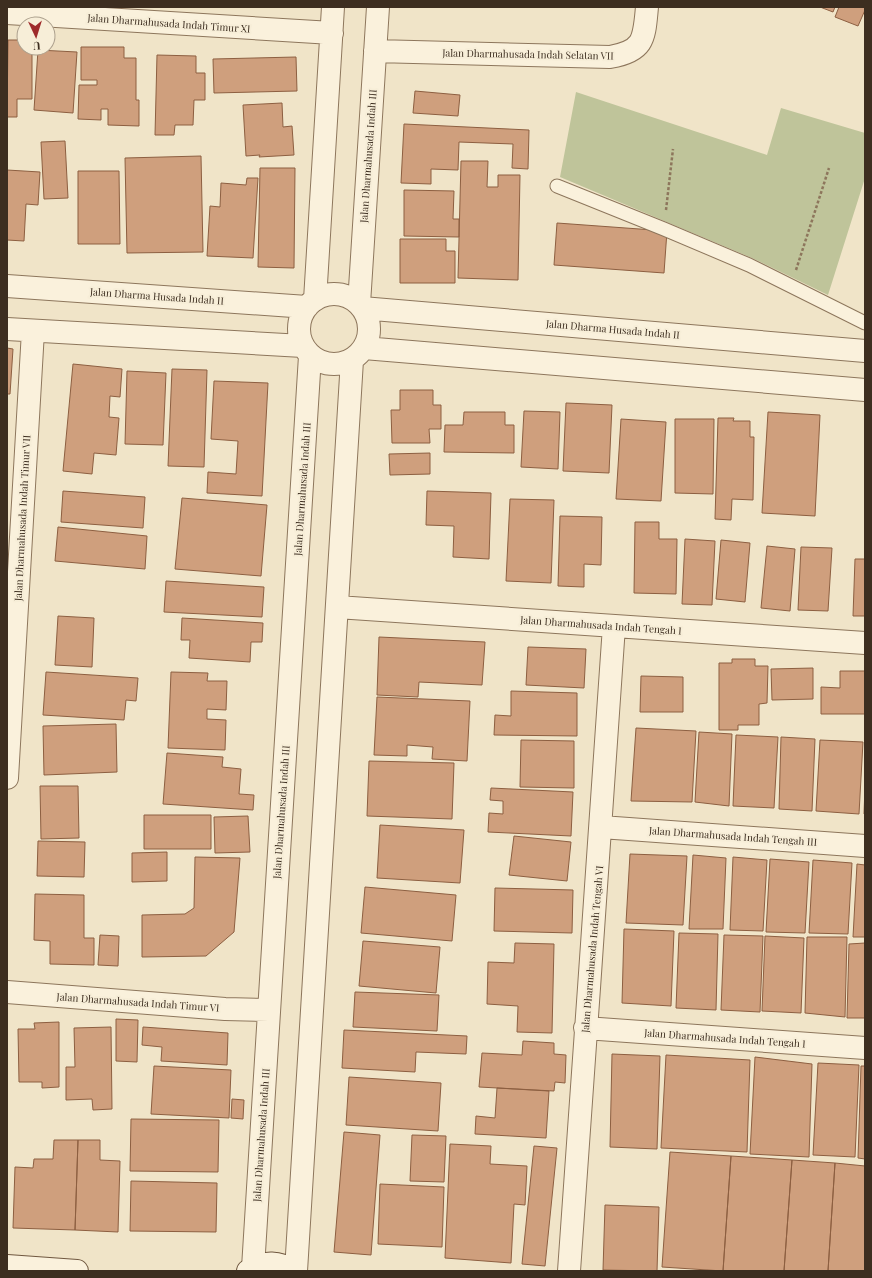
<svg xmlns="http://www.w3.org/2000/svg" width="872" height="1278" viewBox="0 0 872 1278" font-family="'Playfair Display',serif">
	<rect width="100%" height="100%" fill="#f0e4c8"/>
	<path fill="#bfc49a" d="M 576,92 L 767,155 L 781,108 L 865,133 L 865,178 L 828,295 L 752,258 L 560,177 Z"/>
	<path fill="#cf9f7d" stroke="#8d5f41" d="M 820,7 L 835,7 L 833,12 Z
		M 839,7 L 865,7 L 865,10 L 858,26 L 835,17 Z
		M 8,40 L 24,40 L 24,48 L 32,48 L 32,99 L 17,99 L 17,117 L 7,117 Z
		M 81,47 L 124,47 L 124,58 L 136,58 L 136,100 L 139,100 L 139,126 L 108,125 L 108,109 L 101,109 L 101,120 L 78,119 L 79,85 L 97,85 L 97,80 L 81,80 Z
		M 38,50 L 77,52 L 73,113 L 34,110 Z
		M 157,55 L 196,56 L 196,73 L 205,73 L 205,100 L 194,100 L 193,125 L 175,125 L 174,135 L 155,135 Z
		M 296,57 L 297,91 L 214,93 L 213,59 Z
		M 415,91 L 460,95 L 458,116 L 413,113 Z
		M 282,103 L 283,127 L 292,126 L 294,155 L 259,157 L 260,155 L 246,156 L 243,105 Z
		M 404,124 L 529,130 L 528,169 L 512,168 L 513,144 L 459,142 L 458,170 L 431,169 L 431,184 L 401,183 Z
		M 65,141 L 68,198 L 44,199 L 41,142 Z
		M 201,156 L 203,252 L 127,253 L 125,158 Z
		M 461,161 L 488,161 L 487,187 L 498,187 L 498,175 L 520,175 L 518,280 L 458,278 Z
		M 260,168 L 295,168 L 294,268 L 258,267 Z
		M 7,170 L 40,172 L 38,205 L 26,204 L 24,241 L 7,240 Z
		M 78,171 L 119,171 L 120,244 L 78,244 Z
		M 247,178 L 258,178 L 253,258 L 207,256 L 210,206 L 220,207 L 221,183 L 246,185 Z
		M 404,190 L 454,191 L 453,219 L 459,219 L 459,237 L 404,236 Z
		M 557,223 L 667,231 L 664,273 L 554,265 Z
		M 400,239 L 446,239 L 446,251 L 455,251 L 455,283 L 400,283 Z
		M 7,348 L 13,349 L 10,394 L 7,394 Z
		M 73,364 L 122,369 L 120,397 L 110,396 L 109,417 L 119,418 L 116,455 L 94,453 L 92,474 L 63,471 Z
		M 172,369 L 207,370 L 204,467 L 168,466 Z
		M 127,371 L 166,373 L 163,445 L 125,444 Z
		M 214,381 L 268,383 L 262,496 L 207,493 L 208,472 L 236,474 L 238,441 L 211,439 Z
		M 400,390 L 433,390 L 433,405 L 441,405 L 441,429 L 429,429 L 430,443 L 392,443 L 391,410 L 400,410 Z
		M 566,403 L 612,405 L 609,473 L 563,471 Z
		M 524,411 L 560,412 L 558,469 L 521,467 Z
		M 464,412 L 505,412 L 505,425 L 514,425 L 514,453 L 444,452 L 445,425 L 463,425 Z
		M 768,412 L 820,415 L 815,516 L 762,513 Z
		M 718,418 L 734,418 L 733,421 L 750,421 L 750,437 L 754,437 L 753,500 L 732,499 L 731,520 L 715,519 Z
		M 621,419 L 666,422 L 661,501 L 616,499 Z
		M 675,419 L 714,419 L 713,494 L 675,493 Z
		M 430,453 L 430,474 L 390,475 L 389,454 Z
		M 63,491 L 145,497 L 143,528 L 61,522 Z
		M 427,491 L 491,493 L 489,559 L 453,557 L 454,526 L 426,525 Z
		M 182,498 L 267,505 L 261,576 L 175,569 Z
		M 510,499 L 554,500 L 551,583 L 506,581 Z
		M 560,516 L 602,517 L 601,565 L 584,564 L 584,587 L 558,586 Z
		M 635,522 L 659,522 L 659,539 L 677,539 L 676,594 L 634,593 Z
		M 58,527 L 147,536 L 145,569 L 55,561 Z
		M 685,539 L 715,541 L 712,605 L 682,604 Z
		M 721,540 L 750,543 L 745,602 L 716,599 Z
		M 767,546 L 795,549 L 790,611 L 761,608 Z
		M 801,547 L 832,548 L 828,611 L 798,610 Z
		M 855,559 L 865,559 L 865,616 L 853,616 Z
		M 166,581 L 264,587 L 262,617 L 164,612 Z
		M 58,616 L 94,618 L 92,667 L 55,665 Z
		M 182,618 L 263,623 L 262,642 L 251,642 L 250,662 L 189,658 L 190,640 L 181,640 Z
		M 379,637 L 485,642 L 482,685 L 419,682 L 418,697 L 377,695 Z
		M 528,647 L 586,649 L 584,688 L 526,685 Z
		M 732,659 L 755,659 L 755,666 L 768,666 L 767,703 L 759,704 L 759,725 L 738,725 L 738,730 L 719,730 L 719,663 L 732,663 Z
		M 813,668 L 813,699 L 772,700 L 771,669 Z
		M 840,671 L 865,671 L 865,714 L 821,714 L 821,687 L 840,688 Z
		M 46,672 L 138,678 L 136,701 L 126,700 L 124,720 L 43,715 Z
		M 171,672 L 208,673 L 207,681 L 227,681 L 226,710 L 207,709 L 207,719 L 226,720 L 225,750 L 168,748 Z
		M 641,676 L 683,677 L 683,712 L 640,712 Z
		M 511,691 L 577,693 L 577,736 L 494,735 L 495,715 L 511,716 Z
		M 377,697 L 470,701 L 467,761 L 432,759 L 433,747 L 407,745 L 407,756 L 374,755 Z
		M 116,724 L 117,772 L 44,775 L 43,726 Z
		M 636,728 L 696,731 L 692,802 L 631,801 Z
		M 699,732 L 732,734 L 729,806 L 695,802 Z
		M 736,735 L 778,737 L 774,808 L 733,806 Z
		M 781,737 L 815,739 L 812,811 L 779,809 Z
		M 521,740 L 574,741 L 574,788 L 520,787 Z
		M 820,740 L 863,742 L 859,814 L 816,811 Z
		M 167,753 L 223,757 L 222,767 L 241,769 L 239,794 L 254,795 L 253,810 L 163,804 Z
		M 369,761 L 454,763 L 452,819 L 367,816 Z
		M 40,786 L 78,786 L 79,838 L 41,839 Z
		M 865,786 L 865,814 L 864,814 Z
		M 491,788 L 573,792 L 571,836 L 488,832 L 489,813 L 503,814 L 503,801 L 490,800 Z
		M 144,815 L 211,815 L 211,849 L 144,849 Z
		M 248,816 L 250,852 L 215,853 L 214,817 Z
		M 380,825 L 464,830 L 460,883 L 377,878 Z
		M 514,836 L 571,842 L 567,881 L 509,875 Z
		M 38,841 L 85,842 L 84,877 L 37,876 Z
		M 167,852 L 167,881 L 132,882 L 132,853 Z
		M 630,854 L 687,856 L 683,925 L 626,923 Z
		M 693,855 L 726,858 L 723,929 L 689,929 Z
		M 195,857 L 240,858 L 234,932 L 206,956 L 142,957 L 142,915 L 185,914 L 194,908 Z
		M 733,857 L 767,860 L 763,931 L 730,930 Z
		M 770,859 L 809,862 L 805,933 L 766,932 Z
		M 813,860 L 852,863 L 848,934 L 809,933 Z
		M 857,864 L 865,865 L 865,937 L 853,937 Z
		M 365,887 L 456,895 L 452,941 L 361,933 Z
		M 495,888 L 573,890 L 572,933 L 494,931 Z
		M 35,894 L 84,895 L 84,938 L 94,938 L 94,965 L 50,964 L 50,941 L 34,940 Z
		M 624,929 L 674,931 L 671,1006 L 622,1003 Z
		M 679,933 L 718,934 L 716,1010 L 676,1008 Z
		M 100,935 L 119,936 L 118,966 L 98,965 Z
		M 724,935 L 763,936 L 760,1012 L 721,1010 Z
		M 765,936 L 804,938 L 801,1013 L 762,1011 Z
		M 807,937 L 847,937 L 845,1017 L 805,1013 Z
		M 363,941 L 440,947 L 436,993 L 359,986 Z
		M 515,943 L 554,944 L 552,1033 L 517,1032 L 518,1006 L 487,1004 L 488,962 L 514,963 Z
		M 865,943 L 865,1018 L 847,1018 L 849,944 Z
		M 355,992 L 439,995 L 437,1031 L 353,1027 Z
		M 116,1019 L 138,1020 L 137,1062 L 116,1061 Z
		M 59,1022 L 59,1087 L 42,1088 L 42,1082 L 19,1082 L 18,1029 L 35,1029 L 34,1023 Z
		M 111,1027 L 112,1109 L 93,1110 L 92,1099 L 66,1100 L 66,1067 L 75,1067 L 74,1028 Z
		M 143,1027 L 228,1033 L 227,1065 L 161,1061 L 162,1047 L 142,1045 Z
		M 344,1030 L 467,1036 L 466,1054 L 416,1052 L 415,1072 L 342,1068 Z
		M 523,1041 L 554,1043 L 554,1054 L 566,1055 L 565,1083 L 555,1082 L 554,1091 L 479,1087 L 482,1053 L 522,1055 Z
		M 612,1054 L 660,1056 L 657,1149 L 610,1147 Z
		M 666,1055 L 750,1060 L 747,1152 L 661,1148 Z
		M 755,1057 L 812,1064 L 809,1157 L 750,1154 Z
		M 818,1063 L 859,1065 L 855,1157 L 813,1155 Z
		M 154,1066 L 231,1070 L 229,1118 L 151,1114 Z
		M 861,1066 L 865,1066 L 865,1159 L 858,1158 Z
		M 349,1077 L 441,1083 L 438,1131 L 346,1125 Z
		M 497,1088 L 549,1091 L 546,1138 L 475,1134 L 476,1116 L 495,1118 Z
		M 232,1099 L 244,1100 L 243,1119 L 231,1118 Z
		M 131,1119 L 219,1120 L 218,1172 L 130,1171 Z
		M 344,1132 L 380,1135 L 371,1255 L 334,1252 Z
		M 412,1135 L 446,1136 L 444,1182 L 410,1181 Z
		M 54,1140 L 78,1140 L 75,1230 L 13,1228 L 15,1167 L 33,1168 L 34,1159 L 53,1159 Z
		M 78,1140 L 100,1140 L 100,1160 L 120,1161 L 118,1232 L 75,1230 Z
		M 450,1144 L 491,1146 L 490,1164 L 527,1166 L 525,1205 L 514,1204 L 511,1263 L 445,1258 Z
		M 534,1146 L 557,1148 L 545,1266 L 522,1264 Z
		M 670,1152 L 731,1156 L 723,1271 L 662,1267 Z
		M 731,1156 L 792,1160 L 784,1271 L 723,1271 Z
		M 792,1160 L 835,1163 L 828,1271 L 784,1271 Z
		M 835,1163 L 865,1166 L 865,1271 L 828,1271 Z
		M 131,1181 L 217,1183 L 216,1232 L 130,1231 Z
		M 380,1184 L 444,1187 L 442,1247 L 378,1244 Z
		M 605,1205 L 659,1207 L 657,1271 L 603,1270 Z"/>
	<g fill="none" stroke-linecap="round" stroke-linejoin="round">
		<defs>
			<path id="lane" d="M 557,186 L 664,229 L 749,265 L 865,323"/>
			<path id="street" d="M 7,13 L 332,33
				M 375,51 L 610,57 C 645,51 644,38 647,7
				M 7,286 L 307,307
				M299 329a35 35 0 1 1 70 0a35 35 0 1 1-70 0Z
				M 315,300 L 333,7
				M 359,304 L 378,7
				M 362,308 L 865,351
				M 7,329 L 303,346
				M 364,348 L 865,390
				M 337,607 L 865,643
				M 7,778 L 33,331
				M 601,827 L 865,846
				M 7,992 L 225,1009 L 269,1010
				M 585,1028 L 865,1048
				M 253,1268 L 310,356
				M 296,1271 L 352,360
				M 569,1271 C 583,1056 601,841 614,626"/>
			<path id="secondary" d="M 7,1266 L 77,1271
				M 248,1271 C 265,1260 279,1262 295,1271"/>
		</defs>
		<use href="#lane" stroke="#8d765c" stroke-width="15"/>
		<use href="#street" stroke="#8d765c" stroke-width="24"/>
		<use href="#secondary" stroke="#6f573f" stroke-width="24"/>
		<path stroke="#8d765c" stroke-width="2.5" stroke-dasharray="3 2" stroke-linecap="butt" d="M 666,210 L 673,149
			M 796,270 L 829,168"/>
		<use href="#lane" stroke="#faf1dc" stroke-width="13"/>
		<use href="#street" stroke="#faf1dc" stroke-width="22"/>
		<use href="#secondary" stroke="#faf1dc" stroke-width="22"/>
	</g>
	<g text-anchor="middle" dominant-baseline="central" stroke-width="4" stroke-linejoin="round" paint-order="stroke">
		<g font-size="10" fill="#3d2e20" stroke="#f7eed8">
			<text transform="translate(169 23) rotate(4)">Jalan Dharmahusada Indah Timur XI</text>
			<text transform="translate(528 54) rotate(1)">Jalan Dharmahusada Indah Selatan VII</text>
			<text transform="translate(368 156) rotate(-86)">Jalan Dharmahusada Indah III</text>
			<text transform="translate(157 296) rotate(4)">Jalan Dharma Husada Indah II</text>
			<text transform="translate(613 329) rotate(5)">Jalan Dharma Husada Indah II</text>
			<text transform="translate(302 489) rotate(-86)">Jalan Dharmahusada Indah III</text>
			<text transform="translate(22 518) rotate(-87)">Jalan Dharmahusada Indah Timur VII</text>
			<text transform="translate(601 625) rotate(4)">Jalan Dharmahusada Indah Tengah I</text>
			<text transform="translate(281 812) rotate(-86)">Jalan Dharmahusada Indah III</text>
			<text transform="translate(733 836) rotate(4)">Jalan Dharmahusada Indah Tengah III</text>
			<text transform="translate(592 949) rotate(-85)">Jalan Dharmahusada Indah Tengah VI</text>
			<text transform="translate(138 1002) rotate(4)">Jalan Dharmahusada Indah Timur VI</text>
			<text transform="translate(725 1038) rotate(4)">Jalan Dharmahusada Indah Tengah I</text>
			<text transform="translate(261 1135) rotate(-86)">Jalan Dharmahusada Indah III</text>
		</g>
	</g>
	<rect width="872" height="1278" fill="none" stroke="#3d2e20" stroke-width="16"/>
	<g transform="translate(36 36) rotate(176)"><circle r="19" fill="#f7eed8" stroke="#ada18e"/>
	<path d="M0-3L7 15L0 10L-7 15Z" fill="#9e2a2b"/>
	<text y="-6" font-size="11" font-weight="bold" text-anchor="middle" fill="#3d2e20">U</text>
	</g>
</svg>
